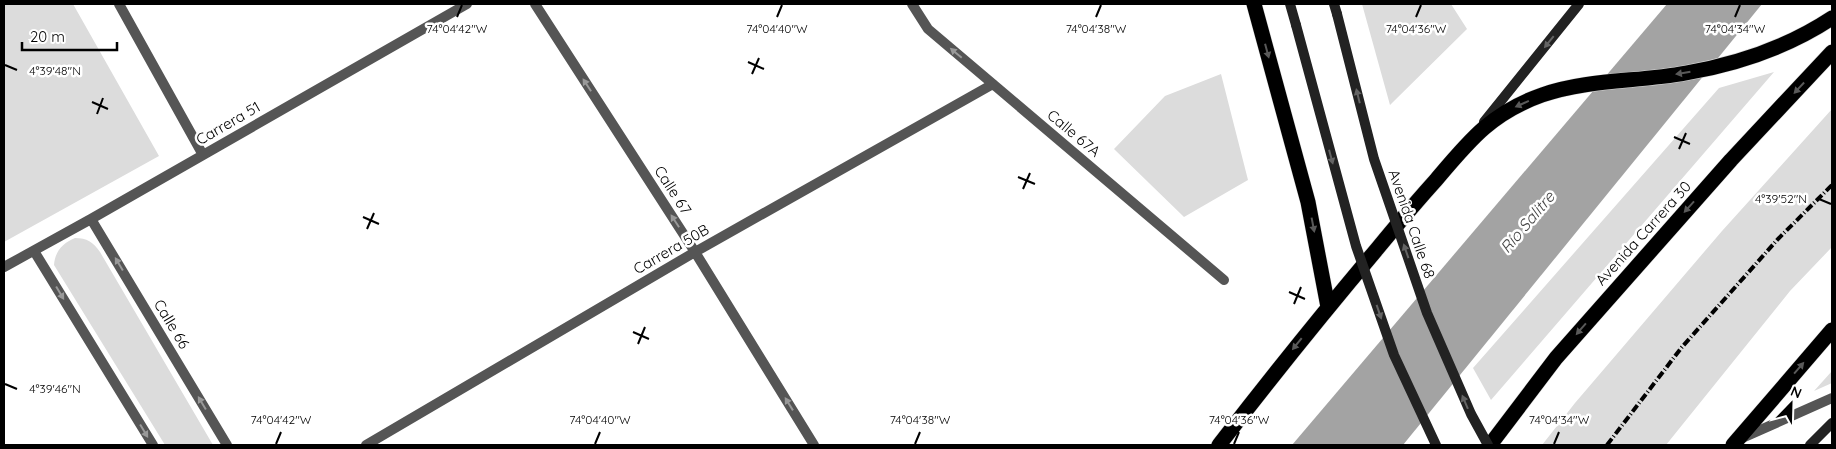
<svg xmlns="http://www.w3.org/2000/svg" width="1836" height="449" viewBox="0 0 1836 449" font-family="Quicksand,sans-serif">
	<rect width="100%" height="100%" fill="#fff"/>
	<path fill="#dcdcdc" d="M 4,4 L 73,4 L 159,156 L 4,242 Z
		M 1362,4 L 1451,4 L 1467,29 L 1390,105 Z
		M 1774,72 L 1491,400 L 1473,368 L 1719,88 Z
		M 1221,74 L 1248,180 L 1184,217 L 1114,149 L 1165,96 Z
		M 1832,109 L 1832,247 L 1790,291 L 1666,445 L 1542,445 L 1575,403 L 1722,231 Z
		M 75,238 C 87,238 93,242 100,252 L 213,445 L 165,445 L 54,265 C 55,251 63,243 75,238 Z
		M 1832,371 L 1832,383 L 1814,391 Z"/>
	<path fill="#a3a3a3" d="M 1667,4 L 1762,4 L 1403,445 L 1292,445 Z"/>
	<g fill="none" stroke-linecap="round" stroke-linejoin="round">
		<defs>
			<path id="highway" d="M 1254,4 L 1308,202 L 1328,307
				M 1219,445 C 1270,379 1323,313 1377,249 C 1396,226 1416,202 1436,180 C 1469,141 1491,113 1542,95 C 1588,79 1638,82 1686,73 C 1738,64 1788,47 1832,18
				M 1490,445 L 1556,358 L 1731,160 L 1832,52
				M 1733,445 L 1832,330"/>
		</defs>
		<use href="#highway" stroke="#dbdbdb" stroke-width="16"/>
		<path stroke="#555" stroke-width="10" d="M 119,4 L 203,155
			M 535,4 L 695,252 L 814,445
			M 912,4 L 928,29 L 1224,280
			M 91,219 L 227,445
			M 34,251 L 153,445
			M 4,267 L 91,219 L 467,4
			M 1740,439 L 1832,398
			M 366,445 L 695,252 L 993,84"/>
		<path stroke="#222" stroke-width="10" d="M 1290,4 L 1296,25
			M 1334,4 L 1337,14
			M 1484,122 L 1579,4
			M 1810,445 L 1832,423"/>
		<use href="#highway" stroke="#000" stroke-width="15"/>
		<path stroke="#000" stroke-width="4" stroke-dasharray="8 2.5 1 2.5" stroke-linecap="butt" d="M 1607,445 L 1682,347 L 1778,239 L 1832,185"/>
		<path stroke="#222" stroke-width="10" d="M 1337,14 L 1374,159 L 1427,313 L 1471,414 L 1488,445
			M 1296,25 L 1356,246 L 1394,355 L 1436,445"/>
	</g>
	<defs><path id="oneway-solid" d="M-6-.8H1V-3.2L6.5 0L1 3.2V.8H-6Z" transform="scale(1.25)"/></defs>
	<g fill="#646464">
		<use href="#oneway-solid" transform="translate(1549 42) rotate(129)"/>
		<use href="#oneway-solid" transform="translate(1358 96) rotate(-104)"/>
		<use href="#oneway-solid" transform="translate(1331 157) rotate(75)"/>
		<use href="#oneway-solid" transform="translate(1406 251) rotate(-109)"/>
		<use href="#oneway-solid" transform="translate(1379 312) rotate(71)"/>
		<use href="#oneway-solid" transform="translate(1465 402) rotate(-113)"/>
	</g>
	<g fill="#595959">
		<use href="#oneway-solid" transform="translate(1267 51) rotate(75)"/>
		<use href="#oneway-solid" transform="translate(1683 73) rotate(171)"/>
		<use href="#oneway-solid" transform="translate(1799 88) rotate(133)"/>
		<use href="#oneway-solid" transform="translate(1522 104) rotate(156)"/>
		<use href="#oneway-solid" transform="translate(1689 207) rotate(132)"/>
		<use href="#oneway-solid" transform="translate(1313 225) rotate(79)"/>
		<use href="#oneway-solid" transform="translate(1581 329) rotate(131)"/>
		<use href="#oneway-solid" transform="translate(1297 344) rotate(129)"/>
		<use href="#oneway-solid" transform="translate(1799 368) rotate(-49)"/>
	</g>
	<g fill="#999">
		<use href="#oneway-solid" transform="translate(956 53) rotate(-140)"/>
		<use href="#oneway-solid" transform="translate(587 85) rotate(-123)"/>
		<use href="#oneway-solid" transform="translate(675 221) rotate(-123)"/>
		<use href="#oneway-solid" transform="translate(119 264) rotate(-121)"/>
		<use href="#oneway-solid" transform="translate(60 293) rotate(59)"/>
		<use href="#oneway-solid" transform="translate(202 403) rotate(-121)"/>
		<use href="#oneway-solid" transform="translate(789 404) rotate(-122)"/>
		<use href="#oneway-solid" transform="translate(144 431) rotate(59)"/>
	</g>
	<path fill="none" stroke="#000" stroke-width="2" d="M 457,17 L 462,5M 777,17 L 782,5M 1096,17 L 1101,5M 1416,17 L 1421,5M 1735,17 L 1740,5M 748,62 L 764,69M 5,65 L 17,70M 752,74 L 759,58M 92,102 L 108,109M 97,114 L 103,98M 1674,137 L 1690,144M 1679,149 L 1686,133M 1018,177 L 1035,184M 1023,189 L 1030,173M 1819,199 L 1831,204M 363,217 L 379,224M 367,229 L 374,213M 1289,292 L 1305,299M 1294,304 L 1301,287M 633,332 L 649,339M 638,344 L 645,327M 5,384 L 17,389M 276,444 L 281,432M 595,444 L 600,432M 915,444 L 920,432M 1234,444 L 1239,432M 1554,444 L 1559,432"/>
	<g text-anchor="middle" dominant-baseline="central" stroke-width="5" stroke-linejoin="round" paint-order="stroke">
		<g font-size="15" fill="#000" stroke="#fff">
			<text transform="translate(228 123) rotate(-30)">Carrera 51</text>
			<text transform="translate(1074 133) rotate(40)">Calle 67A</text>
			<text transform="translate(673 190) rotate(57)">Calle 67</text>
			<text transform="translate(1412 224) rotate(71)">Avenida Calle 68</text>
			<text transform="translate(1643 233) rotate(-48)">Avenida Carrera 30</text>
			<text transform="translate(671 249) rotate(-30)">Carrera 50B</text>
			<text transform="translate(172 324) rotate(59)">Calle 66</text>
		</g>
		<g font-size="16" font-style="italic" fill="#444" stroke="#fff">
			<text transform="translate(1527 222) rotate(-50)">Río Salitre</text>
		</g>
	</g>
	<g font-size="12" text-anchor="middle" fill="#000" stroke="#fff" stroke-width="5" stroke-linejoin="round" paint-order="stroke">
		<text x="457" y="33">74°04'42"W</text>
		<text x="777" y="33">74°04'40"W</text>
		<text x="1096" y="33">74°04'38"W</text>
		<text x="1416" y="33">74°04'36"W</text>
		<text x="1735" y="33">74°04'34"W</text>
		<text x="55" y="75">4°39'48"N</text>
		<text x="1781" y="203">4°39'52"N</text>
		<text x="55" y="393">4°39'46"N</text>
		<text x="281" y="424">74°04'42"W</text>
		<text x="600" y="424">74°04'40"W</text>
		<text x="920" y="424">74°04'38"W</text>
		<text x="1239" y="424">74°04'36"W</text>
		<text x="1559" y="424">74°04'34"W</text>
	</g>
	<rect width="1836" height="449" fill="none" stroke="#000000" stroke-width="10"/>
	<g transform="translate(1791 404) rotate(23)" stroke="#ffffff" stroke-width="4" paint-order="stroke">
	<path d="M0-4L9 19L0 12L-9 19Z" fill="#000000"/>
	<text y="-8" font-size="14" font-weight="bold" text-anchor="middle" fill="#000000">N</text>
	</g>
	<path d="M22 42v8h95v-8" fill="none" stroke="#000000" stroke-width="2.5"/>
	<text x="30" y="42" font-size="15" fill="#000000" stroke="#ffffff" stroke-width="4" paint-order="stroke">20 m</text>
</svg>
